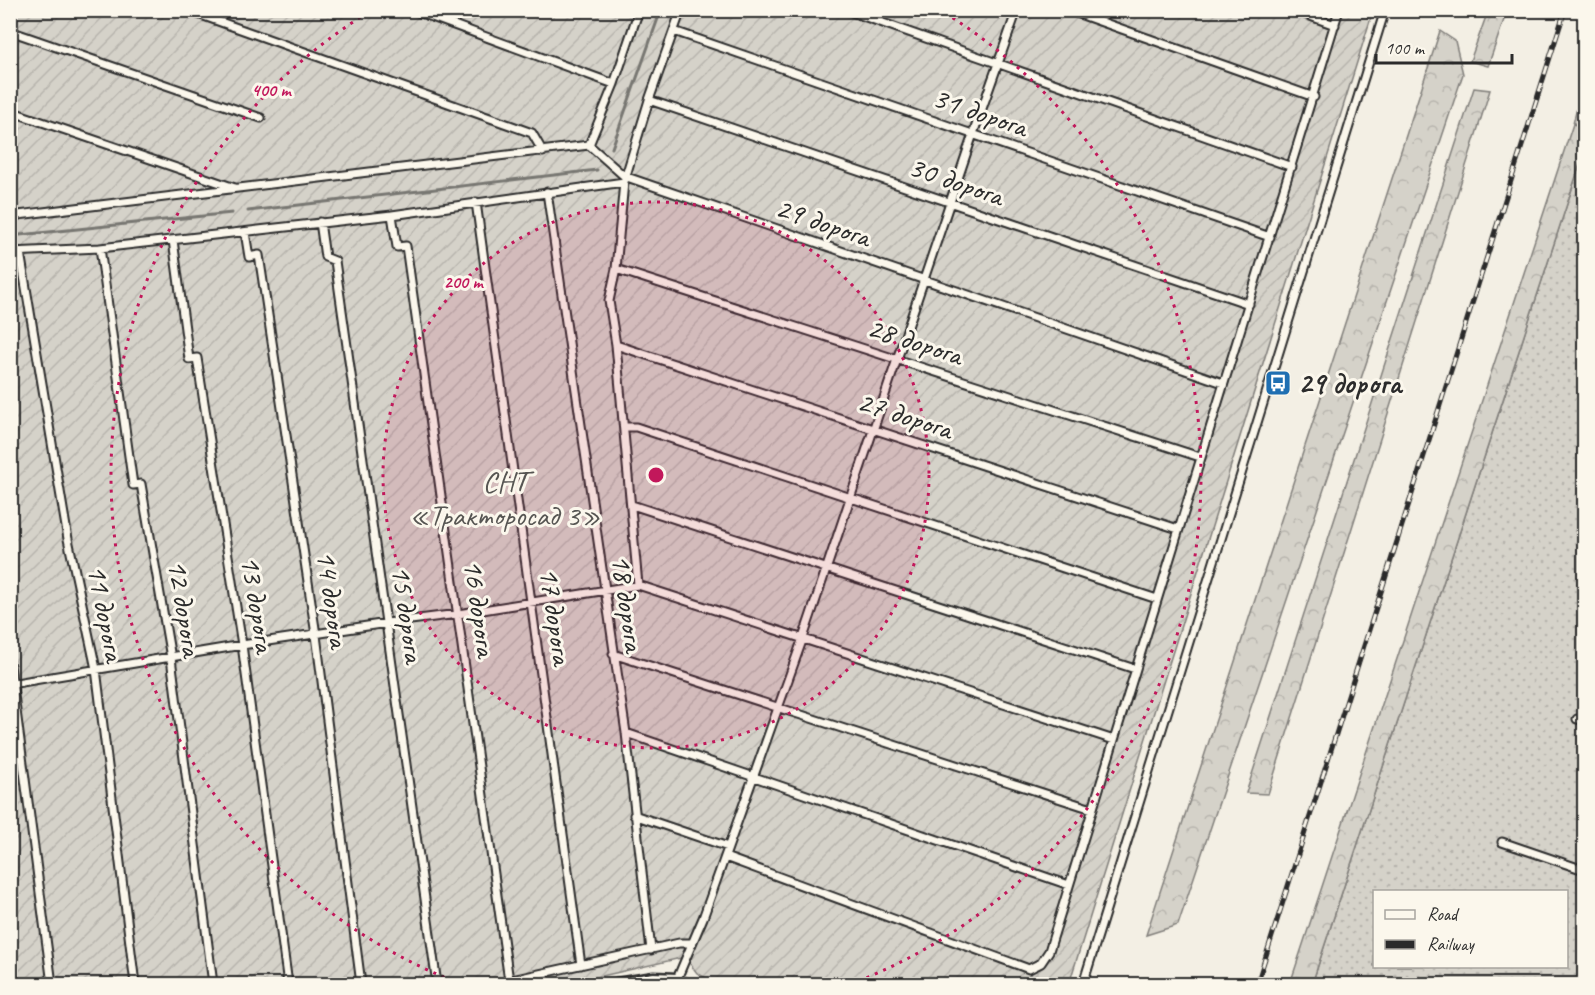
<svg xmlns="http://www.w3.org/2000/svg" width="1595" height="995" viewBox="0 0 1595 995" font-family="Caveat,sans-serif">
	<defs>
		<pattern id="grass-dots" width="8" height="8" patternUnits="userSpaceOnUse" patternTransform="scale(1.5)"><rect width="8" height="8" fill="#d5d2c9"/><path d="M2 2h.1M6 6h.1" fill="none" stroke="#b7b4ad" stroke-width="1.8" stroke-linecap="round"/></pattern>
		<pattern id="forest-crowns" width="20" height="18" patternUnits="userSpaceOnUse" patternTransform="scale(1.5)"><rect width="20" height="18" fill="#d5d2c9"/><path d="M2 6a3 3 0 1 1 6 0M12 15a3 3 0 1 1 6 0" fill="none" stroke="#b7b4ad"/></pattern>
		<pattern id="garden-furrows" width="10" height="10" patternUnits="userSpaceOnUse" patternTransform="scale(1.5)"><rect width="10" height="10" fill="#d5d2c9"/><path d="M-1 1l2-2M0 10L10 0M9 11l2-2" fill="none" stroke="#b7b4ad"/></pattern>
	</defs>
	<rect width="100%" height="100%" fill="#f3efe4"/>
	<filter id="ink" filterUnits="userSpaceOnUse"><feTurbulence type="fractalNoise" baseFrequency=".0167" numOctaves="2"/><feDisplacementMap in="SourceGraphic" scale="12" xChannelSelector="R" yChannelSelector="G"/><feConvolveMatrix kernelMatrix="1 2 1 2 8 2 1 2 1" color-interpolation-filters="sRGB"/></filter>
	<g filter="url(#ink)">
		<path fill="url(#grass-dots)" stroke="#807e7a" stroke-width="1.5" fill-rule="evenodd" d="M 1584,79 L 1584,127 L 1573,124 Z
			M 1584,152 L 1584,984 L 1312,984 ZM 1374,892 L 1566,892 L 1566,966 L 1374,966 Z"/>
		<path fill="url(#forest-crowns)" stroke="#807e7a" stroke-width="1.5" d="M 1488,11 L 1507,11 L 1488,66 L 1470,61 Z
			M 1440,31 L 1455,41 L 1463,74 L 1178,925 L 1146,935 Z
			M 1474,88 L 1490,90 L 1268,794 L 1246,793 Z
			M 1573,124 L 1584,127 L 1584,152 L 1312,984 L 1290,984 Z"/>
		<path fill="url(#garden-furrows)" stroke="#807e7a" stroke-width="1.5" d="M 10,11 L 1373,11 L 1069,984 L 716,984 L 697,973 L 685,957 L 567,984 L 11,984 Z"/>
		<g fill="none" stroke-linecap="round" stroke-linejoin="round">
			<path stroke="#787772" stroke-width="3" d="M 612,148 L 661,10
				M 248,211 L 597,170
				M 10,236 L 232,213"/>
			<defs>
				<path id="street" d="M 187,10 L 532,133 L 543,152
					M 413,10 L 614,84
					M 846,10 L 1292,167
					M 1068,10 L 1314,97
					M 1294,10 L 1335,25
					M 10,31 L 261,118
					M 674,31 L 1270,237
					M 649,100 L 1249,304
					M 10,111 L 235,188
					M 589,145 L 624,176 L 1223,383
					M 589,145 L 614,84 L 639,10
					M 624,182 L 616,269 L 609,301 L 616,345 L 638,585
					M 547,192 L 626,733 L 651,950
					M 476,202 L 581,965
					M 392,215 L 397,247 L 406,246 L 509,981
					M 10,216 L 589,145
					M 320,222 L 325,257 L 335,261 L 437,984
					M 245,232 L 249,257 L 259,255 L 316,635 L 361,984
					M 173,240 L 189,359 L 197,358 L 242,645 L 288,984
					M 100,248 L 133,485 L 141,484 L 171,658 L 213,984
					M 10,252 L 100,248 L 392,215 L 624,182 L 649,100 L 681,10
					M 20,252 L 68,539 L 96,669 L 135,984
					M 616,269 L 1200,457
					M 616,345 L 1178,529
					M 624,427 L 636,427 L 1157,599
					M 632,505 L 1135,669
					M 613,654 L 1092,809
					M 10,665 L 52,984
					M 10,684 L 242,645 L 387,623 L 458,614 L 638,585 L 1114,740
					M 1577,719 L 1584,721
					M 626,733 L 1069,885
					M 634,815 L 728,847
					M 1502,842 L 1584,870
					M 725,857 L 1029,969 L 1041,963 L 1049,951 C 1145,638 1242,324 1339,10
					M 494,984 L 679,943 L 691,943
					M 692,984 L 677,979 L 703,918 L 803,638 L 973,134 L 1017,10
					M 1083,984 L 1385,10"/>
				<path id="secondary" d="M 617,984 L 654,978 L 677,979 L 679,984"/>
			</defs>
			<use href="#street" stroke="#2b2b2b" stroke-width="11"/>
			<use href="#secondary" stroke="#2b2b2b" stroke-width="15"/>
			<use href="#street" stroke="#fbf7ec" stroke-width="7"/>
			<use href="#secondary" stroke="#fbf7ec" stroke-width="10"/>
			<defs>
				<path id="rail" d="M 1257,984 L 1565,10"/>
			</defs>
			<use href="#rail" stroke="#2b2b2b" stroke-width="5"/>
			<use href="#rail" stroke="#fbf7ec" stroke-width="3" stroke-dasharray="9" stroke-linecap="butt"/>
		</g>
	</g>
	<circle cx="656" cy="475" r="273" fill="#c2185b" fill-opacity=".12"/>
	<g fill="none" stroke="#c2185b" stroke-width="3" stroke-dasharray="3 6">
		<circle cx="656" cy="475" r="273"/>
		<path d="M461 984A545 545 0 0 1 367 13M945 13A545 545 0 0 1 851 984"/>
	</g>
	<defs>
		<symbol id="bus-square" viewBox="-11 -11 22 22"><rect x="-9" y="-9" width="18" height="18" rx="4" fill="#1f6fb2" stroke="#fbf7ec"/><path d="M-5-6H5V4H4V6H2V4H-2V6H-4V4H-5ZM-3.5-4V0h7V-4ZM-3.5 1.2v1.5H-2V1.2ZM2 1.2v1.5H3.5V1.2Z" fill="#fff"/></symbol>
	</defs>
	<g fill-rule="evenodd">
		<use href="#bus-square" x="1263" y="368" width="30" height="30"/>
	</g>
	<g text-anchor="middle" dominant-baseline="central" stroke-width="6" stroke-linejoin="round" paint-order="stroke">
		<g font-size="30" fill="#2b2b2b" stroke="#fbf7ec">
			<text transform="translate(980 112) rotate(19)">31 дорога</text>
			<text transform="translate(956 181) rotate(19)">30 дорога</text>
			<text transform="translate(823 222) rotate(19)">29 дорога</text>
			<text transform="translate(915 341) rotate(18)">28 дорога</text>
			<text transform="translate(905 415) rotate(18)">27 дорога</text>
			<text transform="translate(333 599) rotate(82)">14 дорога</text>
			<text transform="translate(628 603) rotate(82)">18 дорога</text>
			<text transform="translate(258 604) rotate(81)">13 дорога</text>
			<text transform="translate(185 608) rotate(81)">12 дорога</text>
			<text transform="translate(480 608) rotate(82)">16 дорога</text>
			<text transform="translate(106 613) rotate(79)">11 дорога</text>
			<text transform="translate(408 614) rotate(82)">15 дорога</text>
			<text transform="translate(556 616) rotate(82)">17 дорога</text>
		</g>
		<g font-size="30" font-weight="bold" fill="#2b2b2b" stroke="#fbf7ec" text-anchor="start">
			<text x="1298" y="383">29 дорога</text>
		</g>
		<g font-size="30" fill="#565552" stroke="#fbf7ec">
			<text x="505" y="481">СНТ<tspan x="505" dy="34">«Тракторосад 3»</tspan></text>
		</g>
	</g>
	<circle cx="656" cy="475" r="9" fill="#c2185b" stroke="#fbf7ec" stroke-width="3"/>
	<g font-size="18" text-anchor="middle" font-weight="bold" fill="#c2185b" stroke="#fbf7ec" stroke-width="6" stroke-linejoin="round" paint-order="stroke">
		<text x="271" y="96">400 m</text>
		<text x="463" y="288">200 m</text>
	</g>
	<rect width="1595" height="995" fill="none" stroke="#fbf7ec" stroke-width="36"/>
	<rect x="18" y="18" width="1559" height="959" fill="none" stroke="#2b2b2b" stroke-width="2" filter="url(#ink)"/>
	<rect x="1373" y="890" width="195" height="78" fill="#fbf7ec" stroke="#a8a59f" stroke-width="1.5"/>
	<rect x="1385" y="910" width="30" height="9" fill="#fbf7ec" stroke="#a8a59f" stroke-width="1.5"/>
	<text x="1427" y="920" font-size="18" fill="#2b2b2b">Road</text>
	<rect x="1385" y="940" width="30" height="9" fill="#2b2b2b" stroke="#a8a59f" stroke-width="1.5"/>
	<text x="1427" y="950" font-size="18" fill="#2b2b2b">Railway</text>
	<path d="M1376 54v9h136v-9" fill="none" stroke="#2b2b2b" stroke-width="3"/>
	<text x="1385" y="54" font-size="18" fill="#2b2b2b" stroke="#fbf7ec" stroke-width="4.5" paint-order="stroke">100 m</text>
</svg>
